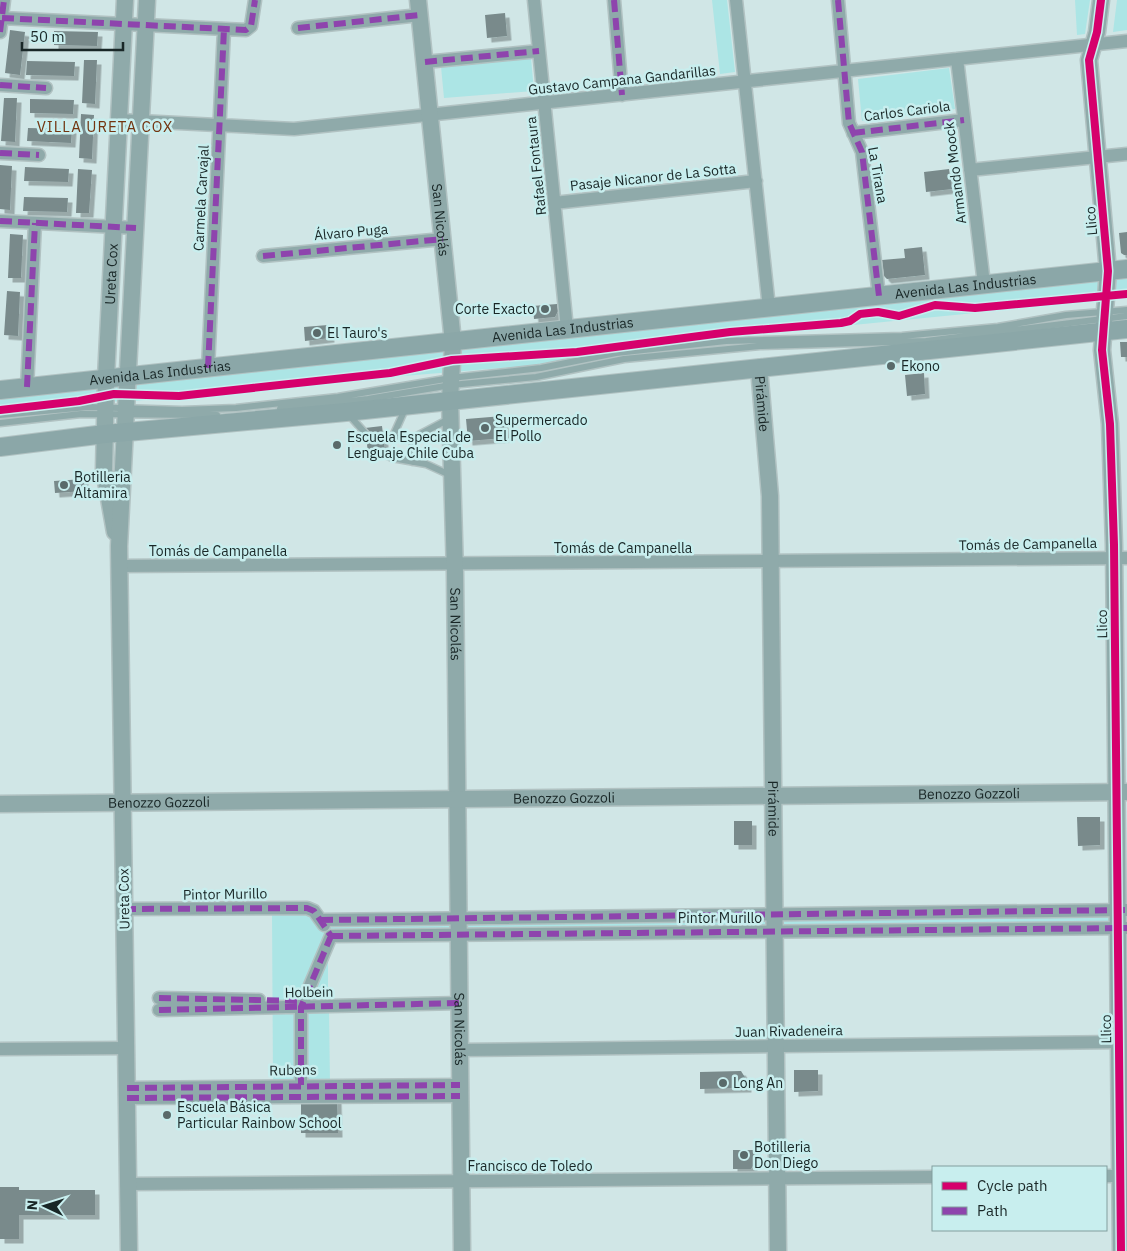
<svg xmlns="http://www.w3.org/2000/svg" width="1127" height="1251" viewBox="0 0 1127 1251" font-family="'IBM Plex Sans',sans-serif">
	<defs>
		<filter id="shadow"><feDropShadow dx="4.5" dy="4.5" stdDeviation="0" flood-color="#0004"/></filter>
	</defs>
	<rect width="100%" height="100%" fill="#d0e6e6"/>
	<path fill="#ace5e5" d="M 712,0 L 727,0 L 735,72 L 720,74 Z
		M 1075,0 L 1090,0 L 1085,34 L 1077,35 Z
		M 1117,0 L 1127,0 L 1127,30 L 1113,32 Z
		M 530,47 L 534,91 L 444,98 L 440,56 Z
		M 949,68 L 955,109 L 862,121 L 858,79 Z
		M 1127,275 L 1127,298 L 620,348 L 596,351 L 549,364 L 234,390 L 136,401 L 55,403 L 0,412 L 0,395 Z
		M 272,912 L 310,913 L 329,937 L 297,1003 L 299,1082 L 273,1083 Z
		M 1127,914 L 1127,924 L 333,933 L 330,927 L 333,925 Z
		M 328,953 L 328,1000 L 307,1000 Z
		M 329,1010 L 330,1083 L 307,1083 L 306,1011 Z"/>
	<path fill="#798a8b" filter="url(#shadow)" d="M 505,13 L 507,36 L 487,38 L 485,15 Z
		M 10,30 L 25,32 L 20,75 L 5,73 Z
		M 54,31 L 98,32 L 97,46 L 54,45 Z
		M 84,60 L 97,60 L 95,104 L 82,103 Z
		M 27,61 L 75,62 L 74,76 L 26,75 Z
		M 4,98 L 17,98 L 15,142 L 1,141 Z
		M 30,99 L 74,100 L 73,114 L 30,113 Z
		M 81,114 L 94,115 L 92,159 L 79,158 Z
		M 28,128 L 72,129 L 71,143 L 27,141 Z
		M 0,165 L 12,166 L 10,210 L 0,209 Z
		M 25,167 L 69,169 L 68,182 L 24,181 Z
		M 78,169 L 92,170 L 89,213 L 76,213 Z
		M 949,169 L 952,189 L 926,192 L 924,172 Z
		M 24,197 L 68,198 L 67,212 L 23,211 Z
		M 1127,232 L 1127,255 L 1124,255 L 1121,253 L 1119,233 Z
		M 10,234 L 23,235 L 21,278 L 8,278 Z
		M 922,247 L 925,275 L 887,279 L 884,276 L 882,260 L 905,258 L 904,249 Z
		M 7,291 L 20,292 L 18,336 L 4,335 Z
		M 557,304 L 558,311 L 555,317 L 534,319 L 533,306 Z
		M 328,325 L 330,338 L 305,341 L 304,327 Z
		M 1120,342 L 1127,342 L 1127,357 L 1121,357 Z
		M 924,373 L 925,394 L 907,396 L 905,375 Z
		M 503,416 L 505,438 L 468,441 L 466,419 Z
		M 382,426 L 385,451 L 368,453 L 365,428 Z
		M 84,479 L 85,491 L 55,493 L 54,481 Z
		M 1077,817 L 1100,817 L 1100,845 L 1078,846 Z
		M 734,821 L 752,821 L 752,845 L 734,845 Z
		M 794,1070 L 818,1070 L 818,1091 L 794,1092 Z
		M 741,1071 L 746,1079 L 747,1088 L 700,1089 L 700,1072 Z
		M 301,1097 L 337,1097 L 338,1133 L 301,1133 Z
		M 733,1150 L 755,1150 L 756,1161 L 751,1169 L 733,1169 Z
		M 0,1187 L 19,1187 L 19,1190 L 95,1190 L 95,1215 L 19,1215 L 19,1239 L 0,1239 Z"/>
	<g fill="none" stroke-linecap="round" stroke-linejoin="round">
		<defs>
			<path id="service" d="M 280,409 L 368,399 L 451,385 L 536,377 L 624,359 L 760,346 L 926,341 L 1127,316
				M 0,415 L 88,407 L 182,410 L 236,408 L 338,397 L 451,378 L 541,368 L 616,353 L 726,341 L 902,336 L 998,327 L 1066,315 L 1127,310
				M 349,415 L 366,434
				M 0,423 L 81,414 L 217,415
				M 393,436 L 406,407
				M 383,437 L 413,438 L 449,419
				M 413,438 L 413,462
				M 380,452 L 392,458 L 426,464 L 450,475"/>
			<path id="minor" d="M 534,0 L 567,329
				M 614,0 L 622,95
				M 736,0 L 769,308
				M 838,0 L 849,123 L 862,152 L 879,296
				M 2,18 L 246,30 L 251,26 L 255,0
				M 298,28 L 420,15
				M 0,32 L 4,0
				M 957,59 L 984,284
				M 425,62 L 539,51
				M 0,85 L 46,88
				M 119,120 L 294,129 L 1127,41
				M 853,133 L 964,120
				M 0,153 L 39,155
				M 970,170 L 1127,154
				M 554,203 L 756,181
				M 0,221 L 136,228
				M 263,256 L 443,239
				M 208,368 L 224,29
				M 27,387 L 35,223
				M 119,566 L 1127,558
				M 124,909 L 307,908 L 314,911 L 324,925
				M 321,920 L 1127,910
				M 331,936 L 1127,928
				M 159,998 L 259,1000
				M 159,1010 L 460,1003
				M 0,1049 L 126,1048
				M 460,1050 L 1119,1042
				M 301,1085 L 301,1007 L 331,936
				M 127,1088 L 460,1085
				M 127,1098 L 460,1096
				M 1106,1176 L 1127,1176
				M 128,1184 L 933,1177"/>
			<g id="tertiary">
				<path id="s1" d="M 418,0 L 453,342 L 450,401 L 455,573 L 462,1251"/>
				<path d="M 1101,0 L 1097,32 L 1089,60 L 1108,271 L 1102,350 L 1110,424 L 1114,545 L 1121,1251"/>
				<path id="s2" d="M 759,368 L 770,496 L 778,1251"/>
				<path id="s3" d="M 115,532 L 104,470 L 106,378 L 125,0"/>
				<path id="s4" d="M 0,804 L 1127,792"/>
				<path d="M 129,1251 L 119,546 L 147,0"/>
			</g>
			<g id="secondary">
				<path id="s5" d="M 0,390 L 1127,269"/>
				<path d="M 0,447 L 105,434 L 346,412 L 1127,329"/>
			</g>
		</defs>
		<use href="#service" stroke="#b1c2c2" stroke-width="9"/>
		<use href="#minor" stroke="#b1c2c2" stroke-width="15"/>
		<use href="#tertiary" stroke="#b1c2c2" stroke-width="19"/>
		<use href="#secondary" stroke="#b1c2c2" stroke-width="20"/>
		<use href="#service" stroke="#8faaaa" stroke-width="6"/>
		<use href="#minor" stroke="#8faaaa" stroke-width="12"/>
		<use href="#tertiary" stroke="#8faaaa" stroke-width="16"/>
		<use href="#secondary" stroke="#8ba7a8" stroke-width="18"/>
		<path stroke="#8e44ad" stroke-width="6" stroke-dasharray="12 6" stroke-linecap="butt" d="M 614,0 L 622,95
			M 838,0 L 849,123 L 862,152 L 879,296
			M 2,18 L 246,30 L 251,26 L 255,0
			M 298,28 L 420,15
			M 0,32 L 4,0
			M 425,62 L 539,51
			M 0,85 L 46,88
			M 853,133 L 964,120
			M 0,153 L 39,155
			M 0,221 L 136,228
			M 263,256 L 443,239
			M 208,368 L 224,29
			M 27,387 L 35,223
			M 124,909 L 307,908 L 314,911 L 331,936
			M 321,920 L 1127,910
			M 331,936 L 1127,928
			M 159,998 L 303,1001
			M 159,1010 L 460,1003
			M 301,1085 L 301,1007 L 331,936
			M 127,1088 L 460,1085
			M 127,1098 L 460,1096"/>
		<defs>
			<path id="cycleway" d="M 1101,0 L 1097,32 L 1089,60 L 1108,271 L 1102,350 L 1110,424 L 1114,545 L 1121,1251
				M 0,410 L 79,401 L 114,394 L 179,396 L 390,373 L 452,360 L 577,352 L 730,332 L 841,323 L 850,321 L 860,314 L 878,312 L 899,316 L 935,305 L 975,308 L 1127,294"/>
		</defs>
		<use href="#cycleway" stroke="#c8eeee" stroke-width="11"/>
		<use href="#cycleway" stroke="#d6006c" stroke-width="8"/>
	</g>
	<g fill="#596a6a" stroke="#c8eeee" stroke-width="2">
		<circle cx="545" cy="309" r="5"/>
		<circle cx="317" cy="333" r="5"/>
		<circle cx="891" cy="366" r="5"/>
		<circle cx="485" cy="428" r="5"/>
		<circle cx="337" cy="445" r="5"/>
		<circle cx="64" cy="485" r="5"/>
		<circle cx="723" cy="1083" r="5"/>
		<circle cx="167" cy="1115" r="5"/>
		<circle cx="744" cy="1155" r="5"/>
	</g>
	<g text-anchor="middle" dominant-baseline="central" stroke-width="5" stroke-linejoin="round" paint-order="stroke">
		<g font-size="14" fill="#192727" stroke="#c8eeee">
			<text transform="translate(622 80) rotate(-6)">Gustavo Campana Gandarillas</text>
			<text transform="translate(907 111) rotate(-7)">Carlos Cariola</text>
			<text transform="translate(536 166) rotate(-96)">Rafael Fontaura</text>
			<text transform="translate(955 173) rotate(-97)">Armando Moock</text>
			<text transform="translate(878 175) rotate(80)">La Tirana</text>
			<text transform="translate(653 177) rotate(-6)">Pasaje Nicanor de La Sotta</text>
			<text transform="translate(201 198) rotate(-87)">Carmela Carvajal</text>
			<text stroke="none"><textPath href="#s1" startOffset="221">San Nicolás</textPath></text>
			<text transform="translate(1091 221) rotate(-95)">Llico</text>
			<text transform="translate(351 232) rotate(-5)">Álvaro Puga</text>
			<text stroke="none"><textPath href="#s3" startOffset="259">Ureta Cox</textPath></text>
			<text stroke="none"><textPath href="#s5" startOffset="971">Avenida Las Industrias</textPath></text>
			<text stroke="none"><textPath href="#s5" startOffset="566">Avenida Las Industrias</textPath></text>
			<text stroke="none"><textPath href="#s5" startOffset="161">Avenida Las Industrias</textPath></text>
			<text stroke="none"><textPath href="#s2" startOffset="36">Pirámide</textPath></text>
			<text transform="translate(1028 544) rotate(-1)">Tomás de Campanella</text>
			<text x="623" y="548">Tomás de Campanella</text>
			<text x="218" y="551">Tomás de Campanella</text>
			<text transform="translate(1102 624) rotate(-91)">Llico</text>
			<text stroke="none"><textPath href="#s1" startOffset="626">San Nicolás</textPath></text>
			<text stroke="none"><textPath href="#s4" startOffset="969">Benozzo Gozzoli</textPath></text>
			<text stroke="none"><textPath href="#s4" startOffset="564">Benozzo Gozzoli</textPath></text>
			<text stroke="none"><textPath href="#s4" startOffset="159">Benozzo Gozzoli</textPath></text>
			<text stroke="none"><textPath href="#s2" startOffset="441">Pirámide</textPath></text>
			<text transform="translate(225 894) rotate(-1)">Pintor Murillo</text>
			<text transform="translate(124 899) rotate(-91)">Ureta Cox</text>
			<text x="720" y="918">Pintor Murillo</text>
			<text transform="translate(309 992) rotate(-1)">Holbein</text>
			<text transform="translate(1106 1029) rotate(-91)">Llico</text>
			<text stroke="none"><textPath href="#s1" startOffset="1031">San Nicolás</textPath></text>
			<text transform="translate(789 1031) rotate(-1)">Juan Rivadeneira</text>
			<text transform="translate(293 1070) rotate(-1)">Rubens</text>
			<text x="530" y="1166">Francisco de Toledo</text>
		</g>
		<g font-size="14" fill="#192727" stroke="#c8eeee" text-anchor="start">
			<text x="535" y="309" text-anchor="end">Corte Exacto</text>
			<text x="327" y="333">El Tauro's</text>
			<text x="901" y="366">Ekono</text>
			<text x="495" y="420">Supermercado<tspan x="495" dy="16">El Pollo</tspan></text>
			<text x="347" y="437">Escuela Especial de<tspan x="347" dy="16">Lenguaje Chile Cuba</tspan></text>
			<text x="74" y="477">Botilleria<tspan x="74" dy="16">Altamira</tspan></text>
			<text x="733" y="1083">Long An</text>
			<text x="177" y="1107">Escuela Básica<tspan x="177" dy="16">Particular Rainbow School</tspan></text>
			<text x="754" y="1147">Botilleria<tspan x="754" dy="16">Don Diego</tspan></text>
		</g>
		<g font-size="15" letter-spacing="1" fill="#733410" stroke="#c8eeee">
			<text x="105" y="126">VILLA URETA COX</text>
		</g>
	</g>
	<rect x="932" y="1166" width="175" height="65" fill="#c8eeee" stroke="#829e9e"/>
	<rect x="942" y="1182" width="25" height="8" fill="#d6006c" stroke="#829e9e"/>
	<text x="977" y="1191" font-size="15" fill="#192727">Cycle path</text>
	<rect x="942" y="1207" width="25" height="8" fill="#8e44ad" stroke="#829e9e"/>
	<text x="977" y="1216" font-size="15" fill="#192727">Path</text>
	<g transform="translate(45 1206) rotate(274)" stroke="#c8eeee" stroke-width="4" paint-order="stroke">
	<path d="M0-4L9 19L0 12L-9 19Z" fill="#192727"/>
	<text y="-8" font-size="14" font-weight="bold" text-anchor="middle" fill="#192727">N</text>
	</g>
	<path d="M22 42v8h101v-8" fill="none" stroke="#192727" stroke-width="2.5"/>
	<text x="30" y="42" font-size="15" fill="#192727" stroke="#c8eeee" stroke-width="4" paint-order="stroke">50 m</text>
</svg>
